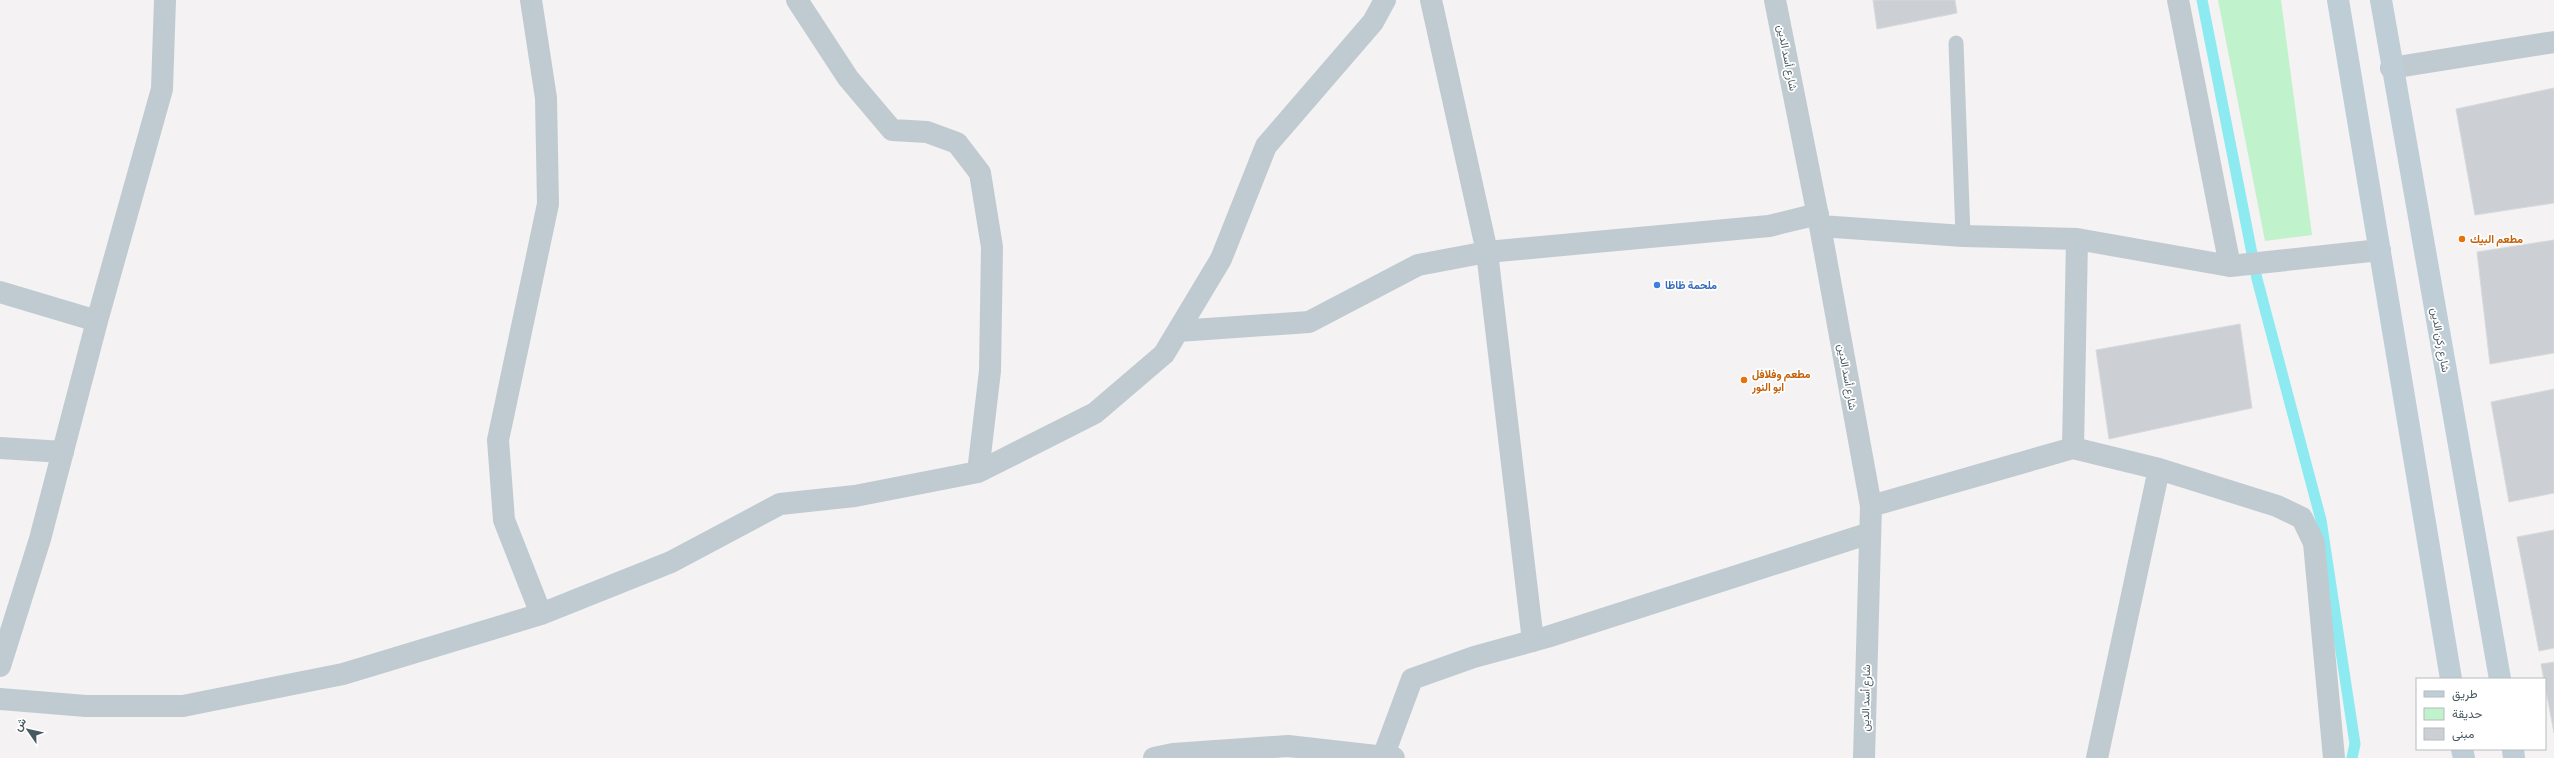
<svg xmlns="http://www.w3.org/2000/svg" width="2554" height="758" viewBox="0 0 2554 758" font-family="'Source Sans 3',Vazirmatn,sans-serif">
	<rect width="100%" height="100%" fill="#f4f2f2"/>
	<path fill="#c0f2cc" d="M 2218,0 L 2281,0 L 2312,235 L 2265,241 Z"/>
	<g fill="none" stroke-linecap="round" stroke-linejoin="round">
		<path stroke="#8ceaf0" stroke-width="11" d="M 2202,0 L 2257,279 L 2321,520 L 2355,744 L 2352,758"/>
	</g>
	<path fill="#ccd0d4" stroke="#d6d9dd" d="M 1873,0 L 1955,0 L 1957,13 L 1877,29 Z
		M 2554,88 L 2554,203 L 2475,215 L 2456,109 Z
		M 2554,240 L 2554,353 L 2490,364 L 2477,252 Z
		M 2240,324 L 2252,408 L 2109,439 L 2096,350 Z
		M 2554,389 L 2554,493 L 2509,502 L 2491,402 Z
		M 2554,530 L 2554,648 L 2539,651 L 2517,537 Z
		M 2554,662 L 2554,733 L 2541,664 Z"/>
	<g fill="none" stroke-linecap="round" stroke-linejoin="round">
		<path stroke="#bfcbd1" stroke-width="15" d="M 1956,43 L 1963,236"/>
		<path stroke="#bfcbd1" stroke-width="22" d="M 531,0 L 546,98 L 548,204 L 498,440 L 504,520 L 541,614
			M 797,0 L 848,78 L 892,130 L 927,132 L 957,143 L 980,173 L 992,247 L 990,371 L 978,472
			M 1431,0 L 1487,252 L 1533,641
			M 1775,0 L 1820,226 L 1871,506 L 1864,758
			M 2178,0 L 2230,266
			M 2391,68 L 2554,42
			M 1820,226 L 1963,236 L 2077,239 L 2230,266 L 2380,250
			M 0,292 L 97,321
			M 1178,331 L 1309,322 L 1418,265 L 1487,252 L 1769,226 L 1818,214
			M 0,448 L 63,452
			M 2073,448 L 2077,239
			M 1871,506 L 2073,448 L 2159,469 L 2277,506 L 2302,518 L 2314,543 L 2334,758
			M 0,666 L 40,539 L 97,321 L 162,89 L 165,0
			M 0,699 L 86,706 L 183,706 L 343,674 L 541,614 L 671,562 L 780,504 L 855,496 L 978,472 L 1095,413 L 1164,354 L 1221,259 L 1266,146 L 1373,22 L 1385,0
			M 1383,757 L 1412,679 L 1474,657 L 1547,637 L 1870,533
			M 1154,758 L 1173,754 L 1288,746 L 1394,758
			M 2097,758 L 2159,469"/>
		<path stroke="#bfcdd6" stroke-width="22" d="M 2338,0 L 2451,679
			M 2381,0 L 2500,679
			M 2462,749 L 2464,758
			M 2513,749 L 2514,758"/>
	</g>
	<g fill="#e8710a" stroke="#fff" stroke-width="1.5">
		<circle cx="2462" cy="239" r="4"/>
		<circle cx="1744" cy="380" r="4"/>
	</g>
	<circle fill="#3f7fe0" stroke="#fff" stroke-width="1.5" cx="1657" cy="285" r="4"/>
	<g text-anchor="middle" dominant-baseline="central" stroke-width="3.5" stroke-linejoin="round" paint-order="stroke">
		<g font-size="11" fill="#485860" stroke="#fff">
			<text transform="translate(1787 58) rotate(79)">شارع أسد الدين</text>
			<text transform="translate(2440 340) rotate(80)">شارع ركن الدين</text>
			<text transform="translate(1847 377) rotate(80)">شارع أسد الدين</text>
			<text transform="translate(1866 698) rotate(-89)">شارع أسد الدين</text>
		</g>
		<g font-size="11" font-weight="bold" fill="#c56008" stroke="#fff" text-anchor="start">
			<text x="2470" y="239">مطعم البيك</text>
			<text x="1752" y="374">مطعم وفلافل<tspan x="1752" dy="13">ابو النور</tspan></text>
		</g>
		<g font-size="11" font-weight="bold" fill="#366cbe" stroke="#fff" text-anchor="start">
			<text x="1665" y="285">ملحمة ظاظا</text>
		</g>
	</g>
	<rect x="2416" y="678" width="130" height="72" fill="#ffffff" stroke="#b6bcbf"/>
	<rect x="2424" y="691" width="20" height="6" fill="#bfcdd6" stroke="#b6bcbf"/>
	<text x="2452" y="698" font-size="12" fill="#485860">طريق</text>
	<rect x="2424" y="708" width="20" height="12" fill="#c0f2cc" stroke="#b6bcbf"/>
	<text x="2452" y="718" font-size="12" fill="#485860">حديقة</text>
	<rect x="2424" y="728" width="20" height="12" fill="#ccd0d4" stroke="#b6bcbf"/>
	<text x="2452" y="738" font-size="12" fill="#485860">مبنى</text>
	<g transform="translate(28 730) rotate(304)" stroke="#ffffff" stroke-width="3" paint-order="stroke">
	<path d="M0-3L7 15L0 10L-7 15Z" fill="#485860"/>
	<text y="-6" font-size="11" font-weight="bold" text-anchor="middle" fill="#485860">ش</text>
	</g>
</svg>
